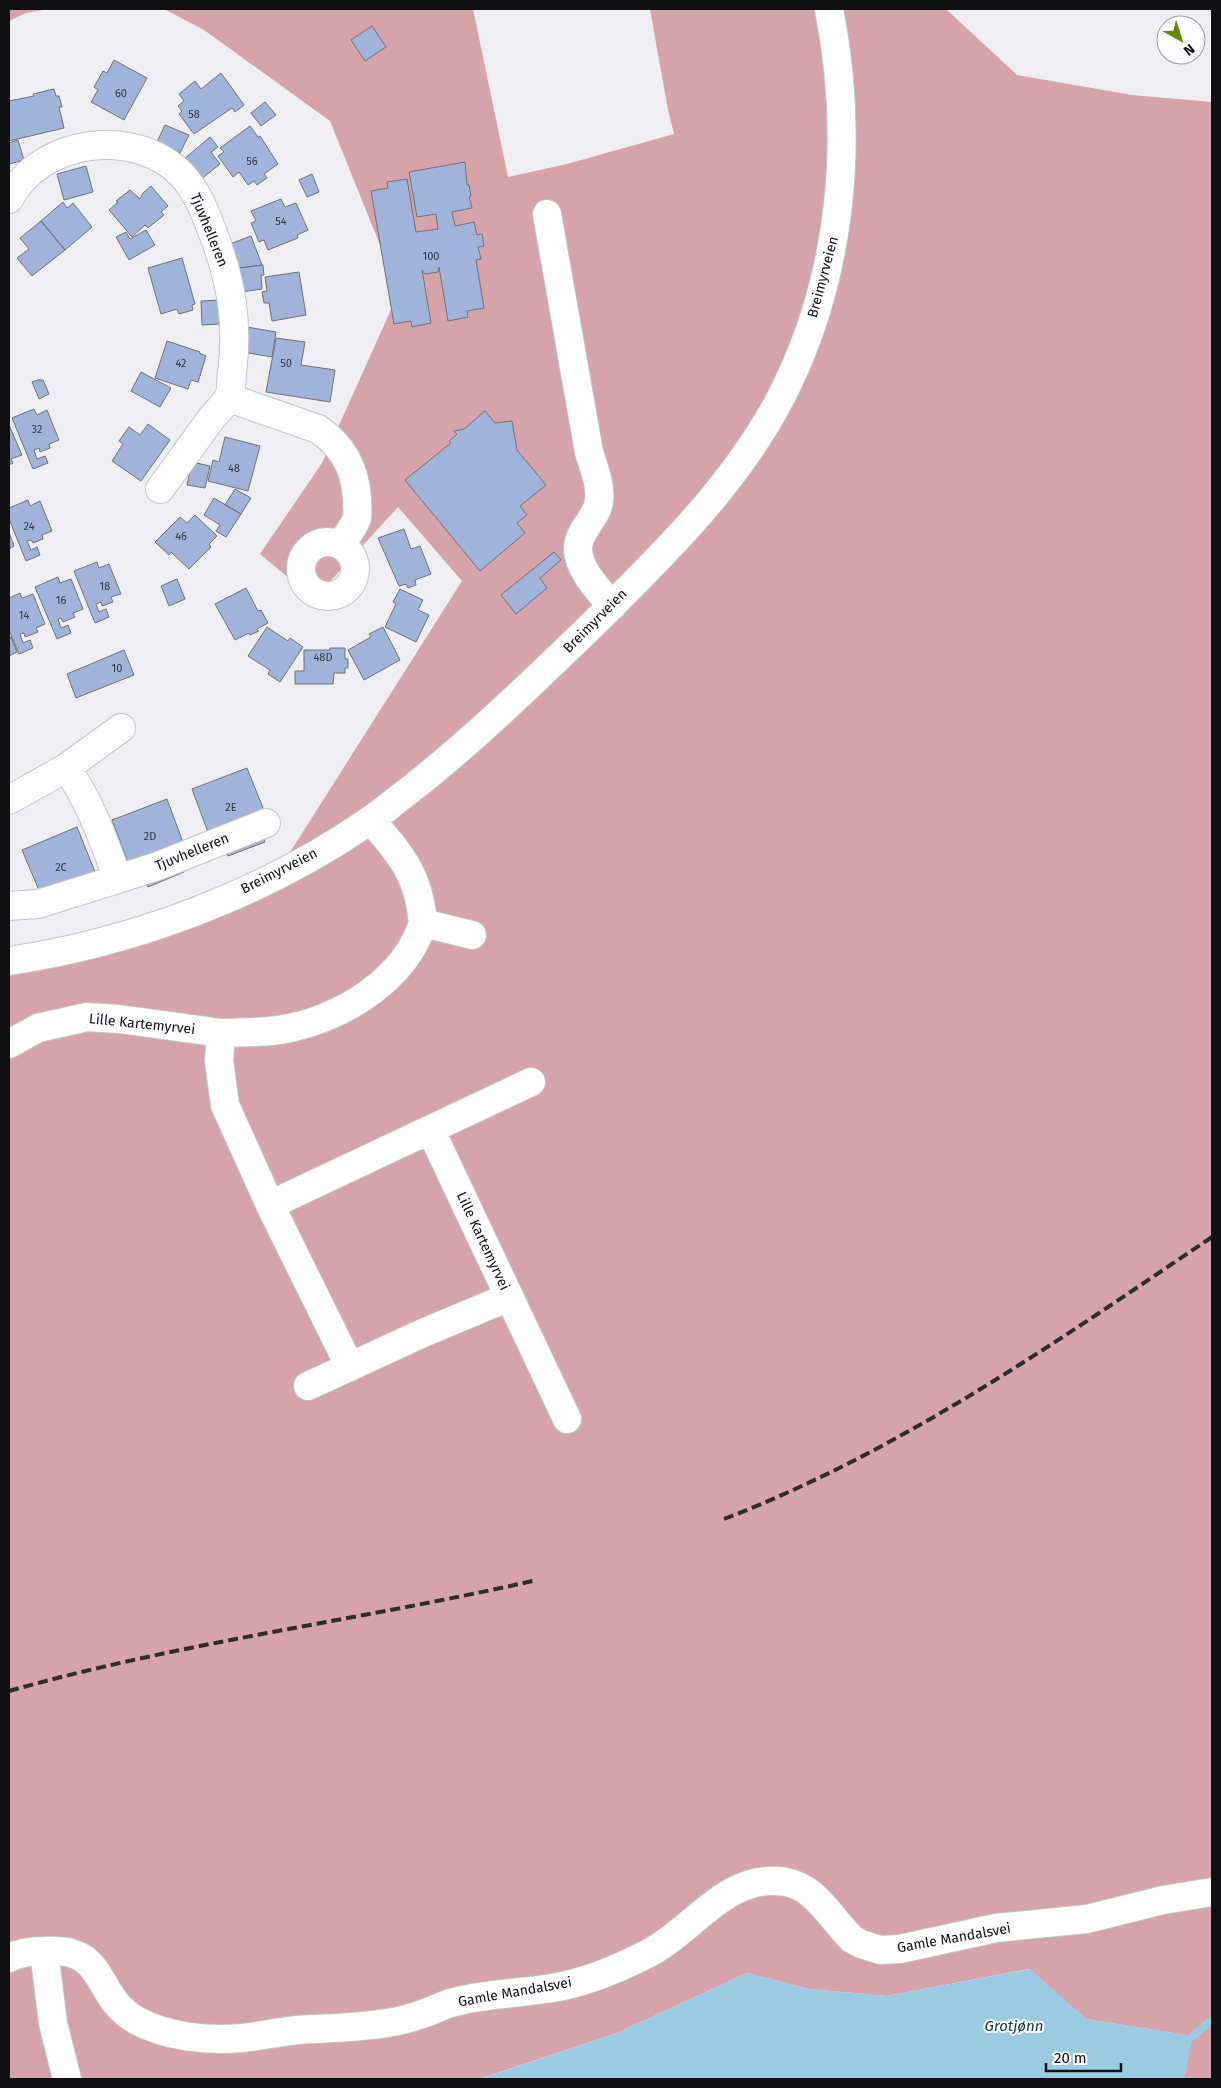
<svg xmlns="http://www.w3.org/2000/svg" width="1221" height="2088" viewBox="0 0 1221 2088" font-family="'Fira Sans',sans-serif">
	<rect width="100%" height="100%" fill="#efeef2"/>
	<path fill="#d5a3a9" d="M 9,9 L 49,9 L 26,13 L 9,21 Z
		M 164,9 L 473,9 L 508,177 L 567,164 L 674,134 L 668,110 L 650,9 L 946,9 L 1017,75 L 1132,95 L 1212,102 L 1212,2079 L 1184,2079 L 1192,2036 L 1086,2019 L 1029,1969 L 887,1996 L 809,1989 L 747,1973 L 617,2033 L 479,2079 L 9,2079 L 9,960 L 275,876 L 462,581 L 398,507 L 314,599 L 260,554 L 322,463 L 399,292 L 330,121 L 204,30 Z"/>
	<path fill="#9bcbe2" d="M 1030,1969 L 1086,2019 L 1193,2036 L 1184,2079 L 480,2079 L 617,2033 L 747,1973 L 809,1989 L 887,1996 Z"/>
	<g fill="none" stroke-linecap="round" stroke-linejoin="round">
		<path stroke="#9bcbe2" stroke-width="8" d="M 1193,2036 L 1212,2020"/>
	</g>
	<path fill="#a0b3da" stroke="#717275" d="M 372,26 L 386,47 L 365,61 L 351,40 Z
		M 114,60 L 147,78 L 124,120 L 91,102 L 98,90 L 94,87 L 103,71 L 107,73 Z
		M 221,73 L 244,105 L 235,112 L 232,108 L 194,134 L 179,114 L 182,111 L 178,106 L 184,101 L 179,94 L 195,81 L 201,89 Z
		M 54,89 L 56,96 L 59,96 L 62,107 L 59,107 L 64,128 L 9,141 L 9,101 L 34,96 L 33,94 Z
		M 265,102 L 276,115 L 261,126 L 251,113 Z
		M 165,125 L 189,135 L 180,153 L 157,142 Z
		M 250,126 L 258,137 L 260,136 L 278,164 L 264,174 L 267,178 L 257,185 L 254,181 L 248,185 L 239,172 L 233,177 L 218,156 L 224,152 L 220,148 Z
		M 210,137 L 218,147 L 211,152 L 220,164 L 200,180 L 183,160 Z
		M 18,140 L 24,160 L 9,164 L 9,143 Z
		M 465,162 L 467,185 L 469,185 L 471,196 L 469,197 L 472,208 L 452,212 L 455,226 L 474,222 L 477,235 L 482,234 L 484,246 L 478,247 L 481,259 L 476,260 L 484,308 L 467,311 L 468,317 L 448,321 L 439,267 L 438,272 L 425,274 L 422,270 L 431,323 L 412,327 L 411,321 L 394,324 L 371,191 L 388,188 L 387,182 L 407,179 L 416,232 L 438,229 L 436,214 L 417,217 L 409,172 Z
		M 86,166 L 93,192 L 64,200 L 57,174 Z
		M 312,174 L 319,192 L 307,197 L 299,180 Z
		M 151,186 L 168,206 L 161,212 L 164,215 L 148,228 L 145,225 L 132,237 L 109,210 L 118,202 L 116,201 L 130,190 L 140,199 L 143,193 Z
		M 281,199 L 285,207 L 296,203 L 308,230 L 297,235 L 298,238 L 268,250 L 264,240 L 259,242 L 251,223 L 256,221 L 251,211 Z
		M 63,202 L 67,208 L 73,203 L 92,227 L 65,250 L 41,221 Z
		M 41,221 L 65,250 L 32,276 L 17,258 L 29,249 L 20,238 Z
		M 146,230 L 155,245 L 129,260 L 116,237 L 126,232 L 130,239 Z
		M 251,236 L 262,265 L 239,268 L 230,244 Z
		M 182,258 L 195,304 L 192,305 L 193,310 L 179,314 L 177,309 L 161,314 L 148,268 Z
		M 263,265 L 264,275 L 261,275 L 262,289 L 241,292 L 239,268 Z
		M 299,272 L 306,315 L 272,321 L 269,303 L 264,303 L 262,292 L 267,291 L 265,277 Z
		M 220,300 L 221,324 L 202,325 L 201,301 Z
		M 247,327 L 276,332 L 272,357 L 243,352 Z
		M 276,338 L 305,342 L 301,365 L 335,370 L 330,402 L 266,392 Z
		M 167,341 L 200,352 L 199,353 L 206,356 L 198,382 L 191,380 L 188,389 L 155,378 Z
		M 141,372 L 171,388 L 160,407 L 131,391 Z
		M 38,380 L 43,380 L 49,394 L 39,399 L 32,382 Z
		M 34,409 L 37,415 L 47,410 L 59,440 L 49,444 L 50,448 L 40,452 L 39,448 L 34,450 L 37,459 L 45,456 L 48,463 L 33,469 L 12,418 Z
		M 485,411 L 495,423 L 512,421 L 517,450 L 546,485 L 520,506 L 527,515 L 517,523 L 525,533 L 480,571 L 405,480 L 451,443 L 449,441 L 457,434 L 454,431 L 464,429 Z
		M 148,424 L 170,440 L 141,481 L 112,461 L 123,444 L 119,441 L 129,427 L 140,435 Z
		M 9,425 L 22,455 L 11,459 L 13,463 L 9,465 Z
		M 225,437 L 260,446 L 248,491 L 208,481 L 213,460 L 219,462 Z
		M 192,462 L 210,466 L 205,488 L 187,485 Z
		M 235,489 L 251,498 L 241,514 L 225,505 Z
		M 214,498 L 241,514 L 226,537 L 216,531 L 220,525 L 204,515 Z
		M 28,500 L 30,506 L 40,501 L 52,531 L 42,535 L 43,539 L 33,543 L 31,540 L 27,541 L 31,550 L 37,547 L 40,555 L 26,561 L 9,519 L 9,508 Z
		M 195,515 L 217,536 L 209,544 L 211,547 L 189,569 L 171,552 L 169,555 L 155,542 L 180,517 L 187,523 Z
		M 404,529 L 411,549 L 420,546 L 431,574 L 415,580 L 416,585 L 408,588 L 406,584 L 399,586 L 378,538 Z
		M 9,532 L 14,546 L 9,549 Z
		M 554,552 L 561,560 L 540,578 L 547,588 L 516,614 L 501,595 Z
		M 97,562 L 99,568 L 109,564 L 121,594 L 111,597 L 113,602 L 102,606 L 101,602 L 96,604 L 99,612 L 106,609 L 109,617 L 95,623 L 74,571 Z
		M 58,577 L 60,583 L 71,579 L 83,609 L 73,613 L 75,617 L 63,622 L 61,618 L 58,619 L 61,628 L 68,625 L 71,633 L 57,639 L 35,587 Z
		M 177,579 L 185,599 L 169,606 L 161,586 Z
		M 246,588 L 258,611 L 261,610 L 268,623 L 257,629 L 259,631 L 250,635 L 249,633 L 235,640 L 215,604 Z
		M 400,589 L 423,600 L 418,610 L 429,615 L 416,642 L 385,627 L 396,604 L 393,602 Z
		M 20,593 L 22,598 L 33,594 L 45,624 L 36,628 L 38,632 L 25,637 L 24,633 L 20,634 L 23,643 L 30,640 L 33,648 L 19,654 L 9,630 L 9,598 Z
		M 267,627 L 288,641 L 290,638 L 303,647 L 280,682 L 268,674 L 270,670 L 248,656 Z
		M 383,627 L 400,660 L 364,680 L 348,650 L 371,637 L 369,634 Z
		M 11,637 L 17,652 L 9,656 L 9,638 Z
		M 330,648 L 345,648 L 345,659 L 348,659 L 348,668 L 345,668 L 345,673 L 334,673 L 333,684 L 295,684 L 295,671 L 304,671 L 304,650 L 330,650 Z
		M 124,650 L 134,675 L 76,698 L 67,674 Z
		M 247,768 L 265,813 L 209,835 L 192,789 Z
		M 167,799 L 184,845 L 129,865 L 112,820 Z
		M 77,827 L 95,872 L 41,895 L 22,850 Z
		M 261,832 L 265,842 L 228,856 L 225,846 Z
		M 180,862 L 184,872 L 148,887 L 144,877 Z"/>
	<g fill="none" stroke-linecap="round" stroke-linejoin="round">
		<defs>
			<path id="minor" d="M 9,199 C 40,139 135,126 182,175 C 196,190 204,209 211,228 C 230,276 239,320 232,372 C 231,380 232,392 228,398 C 224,406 216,412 211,419 C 194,442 177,466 160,489
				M 547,214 L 589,452 C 594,469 604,491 597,509 C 591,523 577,534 578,550 C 579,571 599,590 612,606
				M 229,398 L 318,429 C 343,446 355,468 357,498 C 357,504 358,512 357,518 C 354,527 346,536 341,545
				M301 569a27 27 0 1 1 54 0a27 27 0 1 1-54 0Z
				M 66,768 L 121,728
				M 9,800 L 66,768 C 90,800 104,842 118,879 L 38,904 L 9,906
				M 371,820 C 401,855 419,875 423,923 L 472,935
				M 118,879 L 158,866 L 266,823
				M 9,961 C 135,942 263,894 369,821 C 380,814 391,804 402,796 C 468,745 528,687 588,629 C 658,560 732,489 779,401 C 842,281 855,141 829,9
				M 9,1044 L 38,1028 L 87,1017 L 119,1019 L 221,1033
				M 431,1131 L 567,1419
				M 270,1205 L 531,1082
				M 350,1367 L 270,1205 L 225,1105 L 219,1061 L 221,1033 C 244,1032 268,1033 290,1028 C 345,1016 405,979 423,923
				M 308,1386 L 423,1333 L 509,1297
				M 44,1951 L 53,2023 L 67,2079
				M 9,1958 C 21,1952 32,1951 45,1951 C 109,1947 92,1995 136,2020 C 166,2037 208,2041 242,2038 C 260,2036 279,2032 298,2030 C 327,2028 358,2028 387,2023 C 400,2021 415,2017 428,2012 C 438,2008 448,2003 458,2001 C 489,1994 521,1993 552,1988 C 584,1983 620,1968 649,1953 C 695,1929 727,1872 786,1882 C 816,1887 832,1920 852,1939 L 861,1944 L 880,1950 L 900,1949 L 996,1928 L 1087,1919 L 1163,1900 L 1212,1892"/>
		</defs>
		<use href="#minor" stroke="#c5c4c8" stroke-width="30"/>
		<use href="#minor" stroke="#fff" stroke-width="28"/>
		<path stroke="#2d2c2f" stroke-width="4" stroke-dasharray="10 5" stroke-linecap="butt" d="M 724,1519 C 901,1451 1056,1342 1212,1237
			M 9,1691 C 182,1642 361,1620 537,1580"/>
	</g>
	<g text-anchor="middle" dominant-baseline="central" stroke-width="4" stroke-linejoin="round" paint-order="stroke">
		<g font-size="11" fill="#343843">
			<text x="121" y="93">60</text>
			<text x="194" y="114">58</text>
			<text x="252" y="161">56</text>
			<text x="281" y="221">54</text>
			<text x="431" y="256">100</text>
			<text x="181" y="363">42</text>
			<text x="286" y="363">50</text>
			<text x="37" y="429">32</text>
			<text x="234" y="468">48</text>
			<text x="29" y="526">24</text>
			<text x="181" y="536">46</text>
			<text x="105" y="586">18</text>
			<text x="61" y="600">16</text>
			<text x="24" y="615">14</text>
			<text x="323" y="657">48D</text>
			<text x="117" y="668">10</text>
			<text x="231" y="807">2E</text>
			<text x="150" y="836">2D</text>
			<text x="61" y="867">2C</text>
		</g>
		<g font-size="14" fill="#100f11" stroke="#fcfbff">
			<text transform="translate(209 230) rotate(68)">Tjuvhelleren</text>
			<text transform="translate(823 277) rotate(-75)">Breimyrveien</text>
			<text transform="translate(595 621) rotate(-45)">Breimyrveien</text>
			<text transform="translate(192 852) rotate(-22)">Tjuvhelleren</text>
			<text transform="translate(279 871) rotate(-27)">Breimyrveien</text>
			<text transform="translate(142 1024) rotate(6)">Lille Kartemyrvei</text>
			<text transform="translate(483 1241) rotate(65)">Lille Kartemyrvei</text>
			<text transform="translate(954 1938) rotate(-10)">Gamle Mandalsvei</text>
			<text transform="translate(515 1992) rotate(-10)">Gamle Mandalsvei</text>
		</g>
		<g font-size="15" font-style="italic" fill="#0b3546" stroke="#fcfbff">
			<text x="1014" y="2026">Grotjønn</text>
		</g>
	</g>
	<rect width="1221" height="2088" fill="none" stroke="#100f11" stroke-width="20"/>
	<g transform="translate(1181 40) rotate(141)"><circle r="24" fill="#fcfbff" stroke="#9e9da0"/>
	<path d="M0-4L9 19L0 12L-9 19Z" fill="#678806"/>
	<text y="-8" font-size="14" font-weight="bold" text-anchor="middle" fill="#100f11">N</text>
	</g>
	<path d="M1046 2063v8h75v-8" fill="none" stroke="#100f11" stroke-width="2.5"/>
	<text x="1054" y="2063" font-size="15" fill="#100f11" stroke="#fcfbff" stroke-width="4" paint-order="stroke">20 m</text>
</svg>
